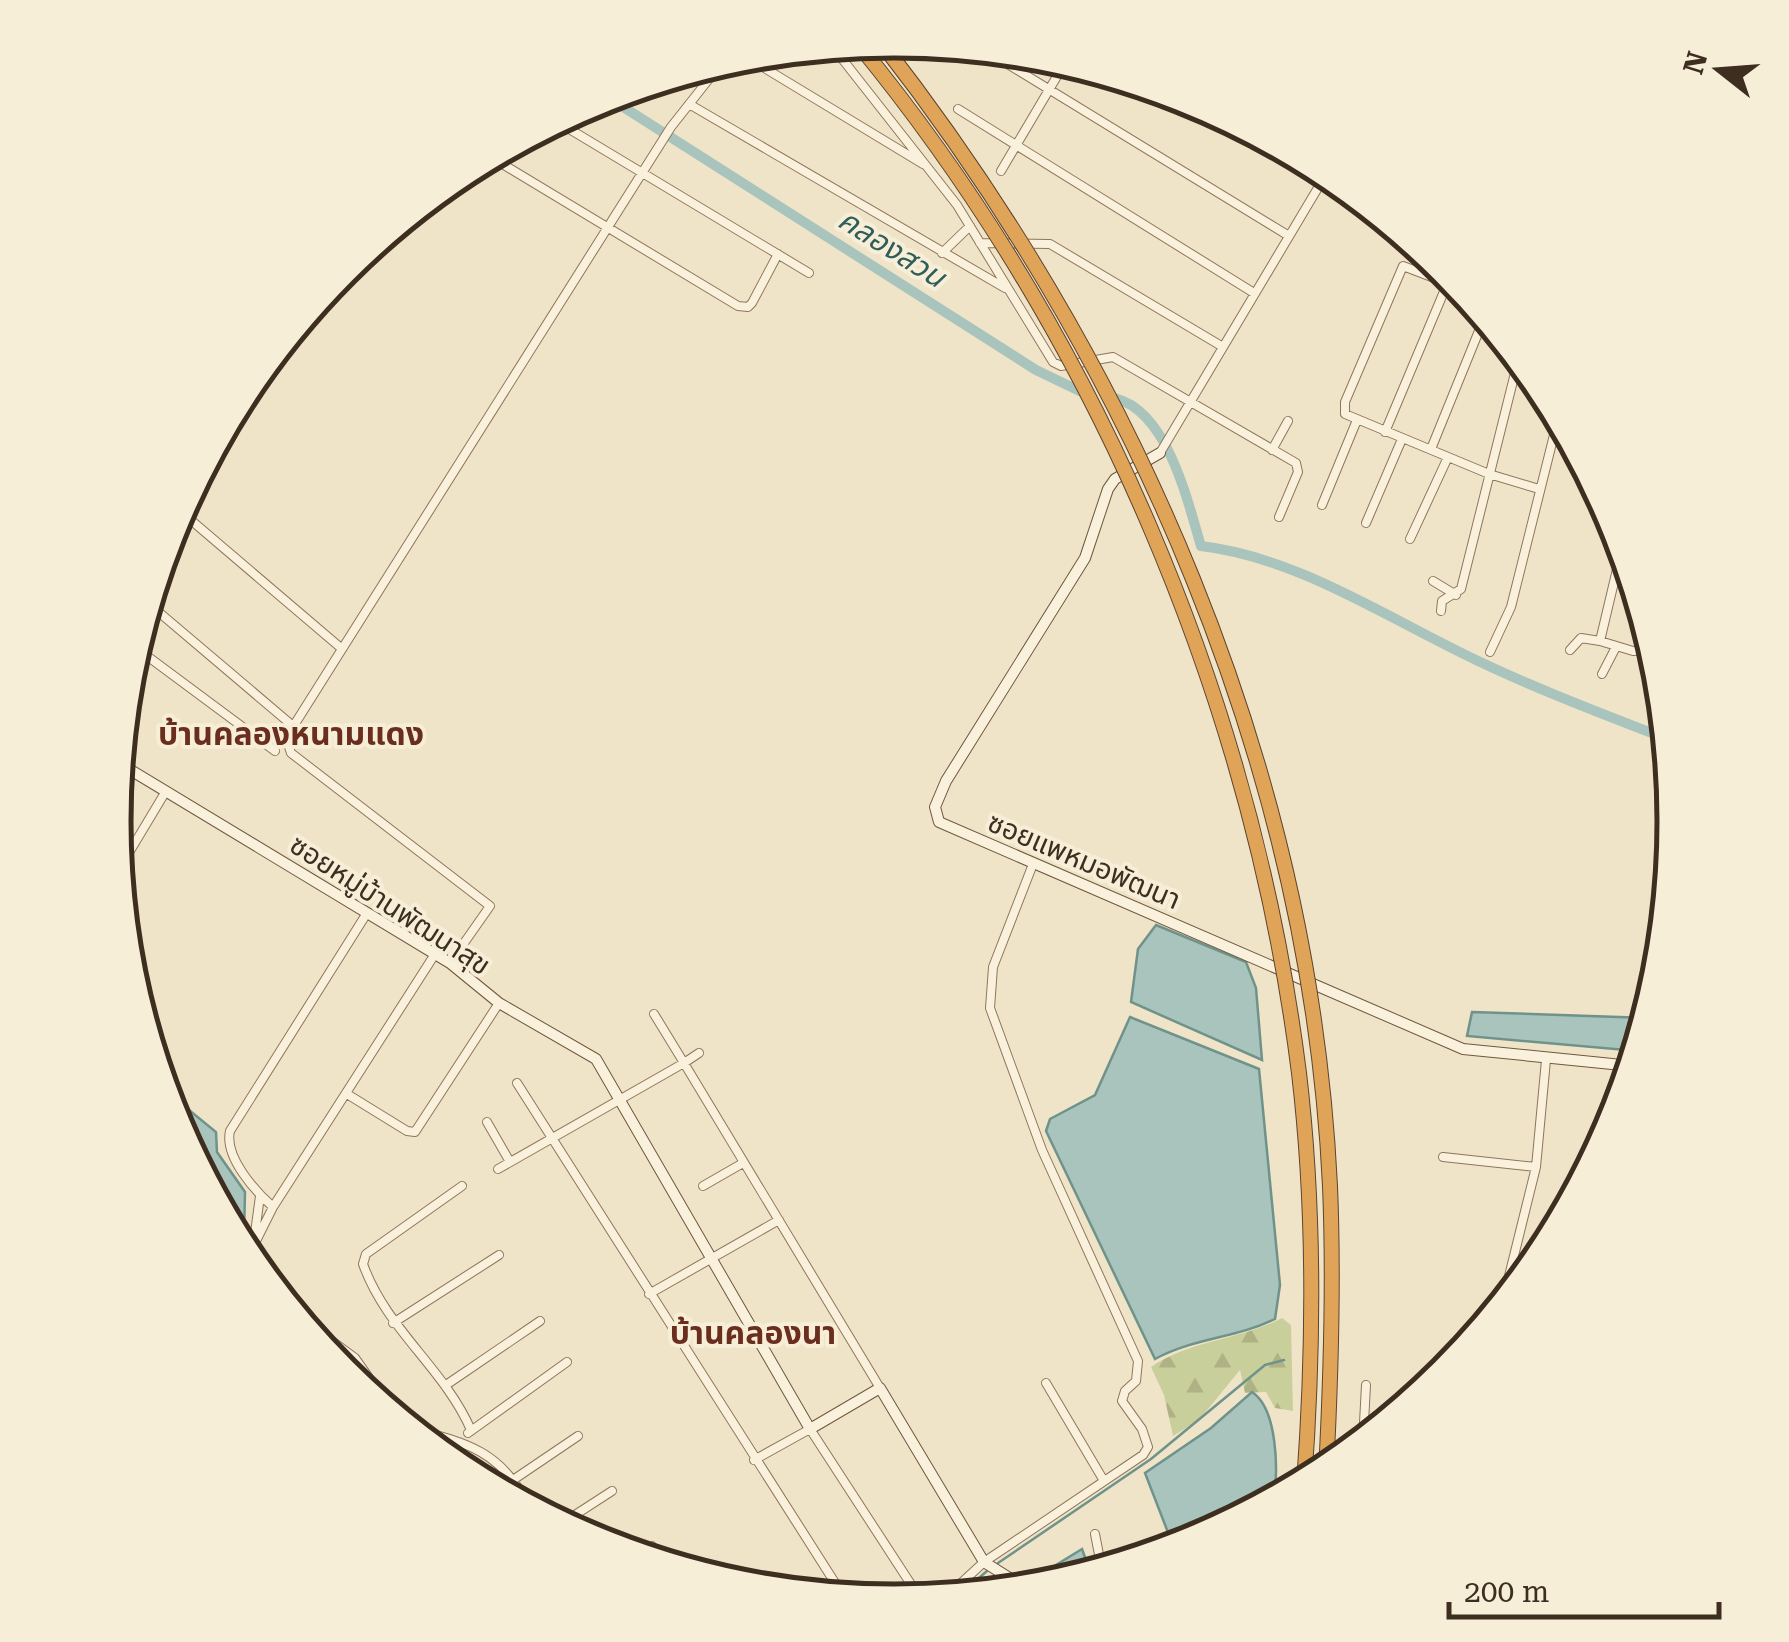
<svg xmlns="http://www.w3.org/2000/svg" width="1789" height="1642" viewBox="0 0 1789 1642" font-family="'Roboto Serif','Noto Sans Thai',serif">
	<defs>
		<pattern id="forest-firs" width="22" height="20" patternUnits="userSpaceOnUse" patternTransform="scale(2.5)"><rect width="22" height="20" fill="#c9cf9b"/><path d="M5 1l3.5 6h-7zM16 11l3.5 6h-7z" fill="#aeb285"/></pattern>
	</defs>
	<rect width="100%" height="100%" fill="#f0e4c8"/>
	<path fill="url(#forest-firs)" d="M 1282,1318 L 1291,1325 L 1293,1411 L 1275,1408 L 1266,1392 L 1245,1393 L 1240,1370 L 1199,1420 L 1173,1436 L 1164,1395 L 1151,1367 C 1190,1340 1240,1340 1282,1318 Z"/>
	<path fill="#a9c4bc" stroke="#6f938a" stroke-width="2.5" d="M 1156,925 L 1246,962 L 1256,988 L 1262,1060 L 1131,1002 L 1138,949 Z
		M 1472,1012 L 1647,1018 L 1637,1051 L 1467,1036 Z
		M 1130,1017 L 1259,1069 L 1280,1285 L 1275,1319 C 1237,1338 1193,1338 1155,1359 L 1046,1131 L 1050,1119 L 1095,1095 Z
		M 178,1101 L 216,1132 L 217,1152 L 245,1192 L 244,1237 L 238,1241 L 173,1119 L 169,1106 Z
		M 1252,1392 C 1278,1409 1278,1471 1274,1499 L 1174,1548 L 1145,1473 L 1211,1428 Z
		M 1082,1549 L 1091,1574 L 1034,1587 L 1030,1581 Z"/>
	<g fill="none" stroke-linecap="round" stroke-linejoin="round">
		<path stroke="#6f938a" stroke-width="2.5" d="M 998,1563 L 1151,1459 L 1265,1365 L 1284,1360
			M 958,1596 L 987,1571"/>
		<path stroke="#a9c4bc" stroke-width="10" d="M 606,96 L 1036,370 L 1090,396
			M 1107,397 C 1166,402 1187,500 1201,546 C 1297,557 1389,619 1476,660 C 1539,690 1603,714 1667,739"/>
		<defs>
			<path id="street" d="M 832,46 L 957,205 L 1053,362 L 1061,366 L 1113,357 L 1296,463 L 1298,472 L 1279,517
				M 983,49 L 1289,236
				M 743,55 L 923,164
				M 617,94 L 618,93
				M 1187,98 L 1322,181
				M 689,104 L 1005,288
				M 958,109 L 1254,293
				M 556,121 L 809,273
				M 489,156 L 738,306 L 748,307 L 752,303 L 778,254
				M 1001,171 L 1066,61
				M 980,243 L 1050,244 L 1223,347
				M 942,253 L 970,226
				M 1422,270 L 1428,254
				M 1463,289 L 1403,266 L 1345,402 L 1345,414 L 1489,474 L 1539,489
				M 1385,432 L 1448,282
				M 1431,449 L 1485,316
				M 1272,450 L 1288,421
				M 1160,453 L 1328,171
				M 1322,505 L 1357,420
				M 179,510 L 341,648
				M 1366,523 L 1402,439
				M 1410,539 L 1448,457
				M 1433,581 L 1456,595
				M 148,603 L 293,726
				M 1441,611 L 1442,601 L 1461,589 L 1519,357
				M 1600,641 L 1633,651 L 1655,650
				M 135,647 L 275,751
				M 1570,650 L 1581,638 L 1600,641 L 1623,544
				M 1490,652 L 1511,607 L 1559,415
				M 1602,674 L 1616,647
				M 118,871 L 166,791
				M 450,963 L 490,906 L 291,753 L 286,738 L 671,127 L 724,60
				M 654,1014 L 684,1063 L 699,1053
				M 517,1083 L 844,1597
				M 347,1094 L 407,1131 L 415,1132 L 499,1003
				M 487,1122 L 510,1162
				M 1443,1157 L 1536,1167
				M 498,1169 L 684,1063 L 880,1388
				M 462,1186 L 366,1254 L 363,1264 C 386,1329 444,1368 471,1430
				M 703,1186 L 743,1163
				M 273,1207 L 435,954
				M 252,1249 L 273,1207 C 255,1191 224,1157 230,1131 L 367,913
				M 251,1262 L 260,1196
				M 1522,1281 L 1508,1280 L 1536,1167 L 1546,1060
				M 649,1294 L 779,1220
				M 290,1310 L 355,1358 L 398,1419
				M 393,1323 L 499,1255
				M 323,1349 L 370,1396
				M 1046,1383 L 1104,1481
				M 446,1385 L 540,1321
				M 409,1428 C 464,1442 502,1450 528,1506
				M 468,1433 L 567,1362
				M 1363,1442 L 1366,1385
				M 754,1460 L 810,1429 L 914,1589
				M 513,1480 L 578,1436
				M 561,1524 L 612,1491
				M 1095,1534 L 1102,1570
				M 633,1554 L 652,1546 L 666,1564
				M 946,1597 L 984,1562 L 1143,1455 L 1148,1447 L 1142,1429 L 1122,1401 L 1125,1391 L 1136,1381 L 1138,1361 L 1042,1150 L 990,1008 L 993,967 L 1033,864"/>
			<path id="secondary" d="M 1160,453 L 1115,479 L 1108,489 L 1085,558 L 946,781 L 935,807 L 939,822 L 1463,1049 L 1632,1066
				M 119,763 L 450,963 L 499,1003 L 596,1059 L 810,1429 L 880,1388 L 984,1562 L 1027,1589"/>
		</defs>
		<use href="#street" stroke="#8d765c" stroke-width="10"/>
		<use href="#secondary" stroke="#6f573f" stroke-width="12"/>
		<use href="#street" stroke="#faf1dc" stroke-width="8"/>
		<use href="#secondary" stroke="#faf1dc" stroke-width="10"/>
		<defs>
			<path id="highway-bridge" d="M 880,41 C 1135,368 1310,768 1330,1186 C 1334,1281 1331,1377 1326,1472
				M 858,44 C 1096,334 1252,700 1299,1073 C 1315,1208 1314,1348 1304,1484"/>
		</defs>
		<use href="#highway-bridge" stroke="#5b4430" stroke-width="16" stroke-linecap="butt"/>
		<use href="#highway-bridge" stroke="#e0a458" stroke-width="14"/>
	</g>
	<g text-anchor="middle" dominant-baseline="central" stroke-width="8" stroke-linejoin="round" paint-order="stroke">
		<g font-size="28" fill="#3d2e20" stroke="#f7eed8">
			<text transform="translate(1084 861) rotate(23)">ซอยแพหมอพัฒนา</text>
			<text transform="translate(390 905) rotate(33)">ซอยหมู่บ้านพัฒนาสุข</text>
		</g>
		<g font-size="30" font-style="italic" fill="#2f5d5a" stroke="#f7eed8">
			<text transform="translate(892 248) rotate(32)">คลองสวน</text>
		</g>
		<g font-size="32" font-weight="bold" fill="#6b2e1e" stroke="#f7eed8">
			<text x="291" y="734">บ้านคลองหนามแดง</text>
			<text x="753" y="1333">บ้านคลองนา</text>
		</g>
	</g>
	<path d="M0 0H1789V1642H0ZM131 821a763 763 0 1 1 1526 0a763 763 0 1 1-1526 0Z" fill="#f7eed8" fill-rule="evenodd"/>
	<path fill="none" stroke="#3d2e20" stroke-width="5" d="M131 821a763 763 0 1 1 1526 0a763 763 0 1 1-1526 0Z"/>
	<g transform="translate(1719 70) rotate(287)" stroke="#f7eed8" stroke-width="8" paint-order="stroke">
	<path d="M0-8L18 38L0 25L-18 38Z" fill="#3d2e20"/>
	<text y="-15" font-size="28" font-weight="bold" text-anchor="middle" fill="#3d2e20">N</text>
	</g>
	<path d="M1449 1602v15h270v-15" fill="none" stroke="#3d2e20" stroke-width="5"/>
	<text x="1464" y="1602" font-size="30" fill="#3d2e20" stroke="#f7eed8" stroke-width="8" paint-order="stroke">200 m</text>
</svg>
